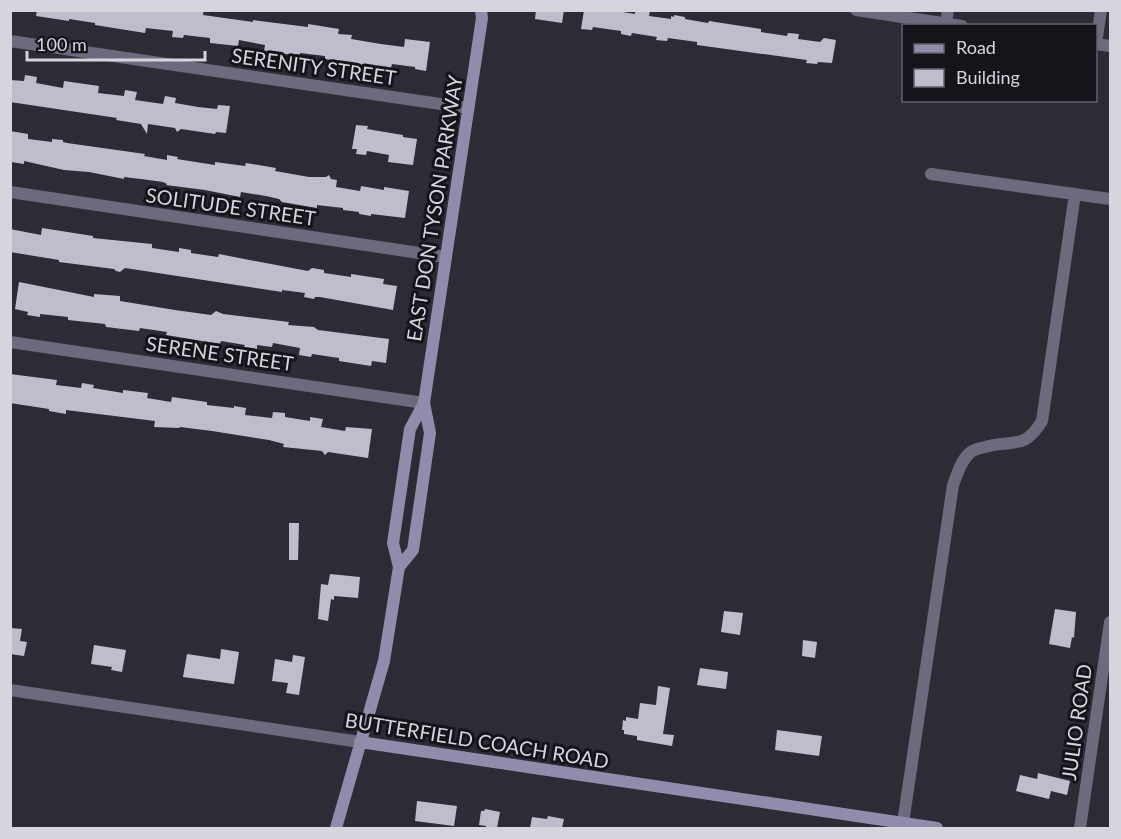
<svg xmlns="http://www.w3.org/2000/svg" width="1121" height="839" viewBox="0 0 1121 839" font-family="Lato,sans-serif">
	<rect width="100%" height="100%" fill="#2e2b37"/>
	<path fill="#bfbccc" d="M 37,10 L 204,10 L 203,15 L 253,22 L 253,20 L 308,27 L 308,24 L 339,29 L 338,34 L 352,35 L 351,39 L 381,44 L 404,47 L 405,39 L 430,42 L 426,71 L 415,69 L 415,67 L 392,64 L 391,68 L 375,67 L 325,59 L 325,56 L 300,53 L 300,56 L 264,51 L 265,45 L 239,40 L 238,46 L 210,43 L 210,38 L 184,35 L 183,38 L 172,37 L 173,31 L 146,28 L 145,33 L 95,25 L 95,23 L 69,19 L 69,21 L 36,16 Z
		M 536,10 L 564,10 L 562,23 L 535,19 Z
		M 584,10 L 610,10 L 635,14 L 635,10 L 644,10 L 650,11 L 649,16 L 671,19 L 671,16 L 674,17 L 674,15 L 685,17 L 685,19 L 708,23 L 709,21 L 761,29 L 761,32 L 787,36 L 788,33 L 799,34 L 798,39 L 820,42 L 824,38 L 836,40 L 832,63 L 818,62 L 817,64 L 806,63 L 807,60 L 697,45 L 697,42 L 668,38 L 667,41 L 656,40 L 657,37 L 632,33 L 631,36 L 621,34 L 621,31 L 593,27 L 592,30 L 581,29 Z
		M 25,75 L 37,77 L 36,83 L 63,88 L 64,81 L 99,86 L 98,93 L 124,96 L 125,90 L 137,92 L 135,100 L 163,104 L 165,96 L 176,98 L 175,103 L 198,107 L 217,109 L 218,105 L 230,106 L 226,133 L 216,132 L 215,134 L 181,129 L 177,132 L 175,128 L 148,124 L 147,134 L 141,124 L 116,120 L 117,118 L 10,102 L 10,80 L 24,81 Z
		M 356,125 L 368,126 L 367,129 L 403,135 L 403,137 L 417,139 L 413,165 L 388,162 L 389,155 L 367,151 L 366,155 L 356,154 L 357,149 L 352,149 Z
		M 10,131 L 28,134 L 28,139 L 52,142 L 52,139 L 63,140 L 63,142 L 67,143 L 145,154 L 144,156 L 167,160 L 167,155 L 178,157 L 177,159 L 183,160 L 215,165 L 215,162 L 245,166 L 246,163 L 276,168 L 275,171 L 309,177 L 326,177 L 329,175 L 331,179 L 337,180 L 336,187 L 360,191 L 361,186 L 384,190 L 384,187 L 409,191 L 405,218 L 371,214 L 371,216 L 359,214 L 359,212 L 343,210 L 343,208 L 317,205 L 317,208 L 282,202 L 279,199 L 266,196 L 241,192 L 240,197 L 205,190 L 166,185 L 167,184 L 163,182 L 141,179 L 124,177 L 124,179 L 89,172 L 64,170 L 24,161 L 24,164 L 11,162 Z
		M 42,228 L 93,236 L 93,238 L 152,244 L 152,248 L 179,252 L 179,248 L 191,250 L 191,253 L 218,257 L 219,254 L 229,256 L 308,271 L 312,268 L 324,270 L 324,273 L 351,277 L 351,274 L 384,279 L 383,284 L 397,286 L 393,310 L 320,297 L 315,297 L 314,299 L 304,297 L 305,293 L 282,290 L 282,292 L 125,268 L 120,272 L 116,271 L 114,269 L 59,262 L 59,260 L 10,252 L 10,229 L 41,235 Z
		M 19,282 L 94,297 L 94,294 L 120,296 L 120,301 L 175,310 L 211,315 L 216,311 L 223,314 L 289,322 L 288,325 L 314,327 L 318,330 L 389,339 L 386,363 L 372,361 L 371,366 L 339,361 L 339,358 L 312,354 L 311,357 L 299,355 L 300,348 L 273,343 L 272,347 L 257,345 L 257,349 L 244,347 L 245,345 L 221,341 L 220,344 L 166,335 L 167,332 L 140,328 L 139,331 L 106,327 L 105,324 L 68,320 L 68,317 L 40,314 L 40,317 L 27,315 L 28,312 L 15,309 Z
		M 10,374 L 57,380 L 56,385 L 81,388 L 82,383 L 94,385 L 93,388 L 123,393 L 123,390 L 148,393 L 147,398 L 171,402 L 172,397 L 207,402 L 207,405 L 234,408 L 234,406 L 246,408 L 245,415 L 272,418 L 273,412 L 285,413 L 285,417 L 310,421 L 310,417 L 323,419 L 321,427 L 345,431 L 346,427 L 372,429 L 368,458 L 328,452 L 325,455 L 322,451 L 283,447 L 284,444 L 269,440 L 212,431 L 180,427 L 179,428 L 154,427 L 155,421 L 66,410 L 66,414 L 49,411 L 49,409 L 10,403 Z
		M 289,523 L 299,523 L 298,560 L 289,560 Z
		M 330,574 L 360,577 L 358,598 L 334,596 L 334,600 L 331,599 L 328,621 L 318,619 L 321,584 L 328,585 Z
		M 1055,609 L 1076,612 L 1074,638 L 1072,637 L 1070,648 L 1049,644 Z
		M 724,611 L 743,613 L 740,635 L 721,632 Z
		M 10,628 L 22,629 L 20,641 L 27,642 L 24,656 L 10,654 Z
		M 803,640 L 817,642 L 815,658 L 802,656 Z
		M 94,645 L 126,650 L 122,672 L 111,670 L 112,667 L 91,664 Z
		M 221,649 L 239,652 L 234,684 L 183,677 L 187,654 L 220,659 Z
		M 293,655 L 305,657 L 299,695 L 286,693 L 288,683 L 272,681 L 275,659 L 292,662 Z
		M 700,668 L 728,672 L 726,689 L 697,685 Z
		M 658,686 L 670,688 L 663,734 L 674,735 L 672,746 L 637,740 L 637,736 L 624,734 L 624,730 L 622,730 L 623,720 L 626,721 L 626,717 L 638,719 L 640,703 L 656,705 Z
		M 777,730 L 822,736 L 819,756 L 775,750 Z
		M 1038,773 L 1070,781 L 1067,795 L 1051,791 L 1049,799 L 1016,791 L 1020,775 L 1037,779 Z
		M 417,801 L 457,806 L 454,826 L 415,821 Z
		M 485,809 L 500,812 L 497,828 L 486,828 L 486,826 L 479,825 L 481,811 L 484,811 Z
		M 548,816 L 564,819 L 562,828 L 530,828 L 532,817 L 547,819 Z"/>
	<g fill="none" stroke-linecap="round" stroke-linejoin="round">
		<path stroke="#6e6a7e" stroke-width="12" d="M 856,10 L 962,26
			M 946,23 L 948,10
			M 10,41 L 468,108
			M 1096,44 L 1101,10
			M 1096,44 L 1110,46
			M 931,174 L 1110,199
			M 10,192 L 446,257
			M 10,342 L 424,403
			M 903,823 L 953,485 C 957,475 961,459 971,452 C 974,449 981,448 985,447 C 1012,439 1024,451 1042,421 L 1075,194
			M 1080,828 L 1110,622"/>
		<path stroke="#6e6a7e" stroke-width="12" d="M 10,690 L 360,742"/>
		<path stroke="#928bab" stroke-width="12" d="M 399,567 L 413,550 L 430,433 L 424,403 L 482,18 L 481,10
			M 360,742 L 937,828
			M 336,828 L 384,661 L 399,567 L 393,543 L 410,429 L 424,403"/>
	</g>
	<g text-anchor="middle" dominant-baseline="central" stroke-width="6" stroke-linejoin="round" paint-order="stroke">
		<g font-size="20" fill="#d6d4dd" stroke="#15141a">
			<text transform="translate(314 66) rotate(8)">SERENITY STREET</text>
			<text transform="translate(231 206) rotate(8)">SOLITUDE STREET</text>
			<text transform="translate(434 208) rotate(-81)">EAST DON TYSON PARKWAY</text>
			<text transform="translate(220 353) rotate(8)">SERENE STREET</text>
			<text transform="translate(1076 722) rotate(-82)">JULIO ROAD</text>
			<text transform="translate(477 740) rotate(9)">BUTTERFIELD COACH ROAD</text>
		</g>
	</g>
	<rect width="1121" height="839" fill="none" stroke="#d6d4dd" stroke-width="24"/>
	<rect x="902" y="24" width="195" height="78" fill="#15141a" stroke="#626168" stroke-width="1.5"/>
	<rect x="914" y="44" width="30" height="9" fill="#928bab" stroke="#626168" stroke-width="1.5"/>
	<text x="956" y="54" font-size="18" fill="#d6d4dd">Road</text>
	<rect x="914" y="69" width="30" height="18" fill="#bfbccc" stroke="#626168" stroke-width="1.5"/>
	<text x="956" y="84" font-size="18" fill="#d6d4dd">Building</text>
	<path d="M27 51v9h178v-9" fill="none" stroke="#d6d4dd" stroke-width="3"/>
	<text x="36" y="51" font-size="18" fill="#d6d4dd" stroke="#15141a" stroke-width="4.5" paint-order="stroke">100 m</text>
</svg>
